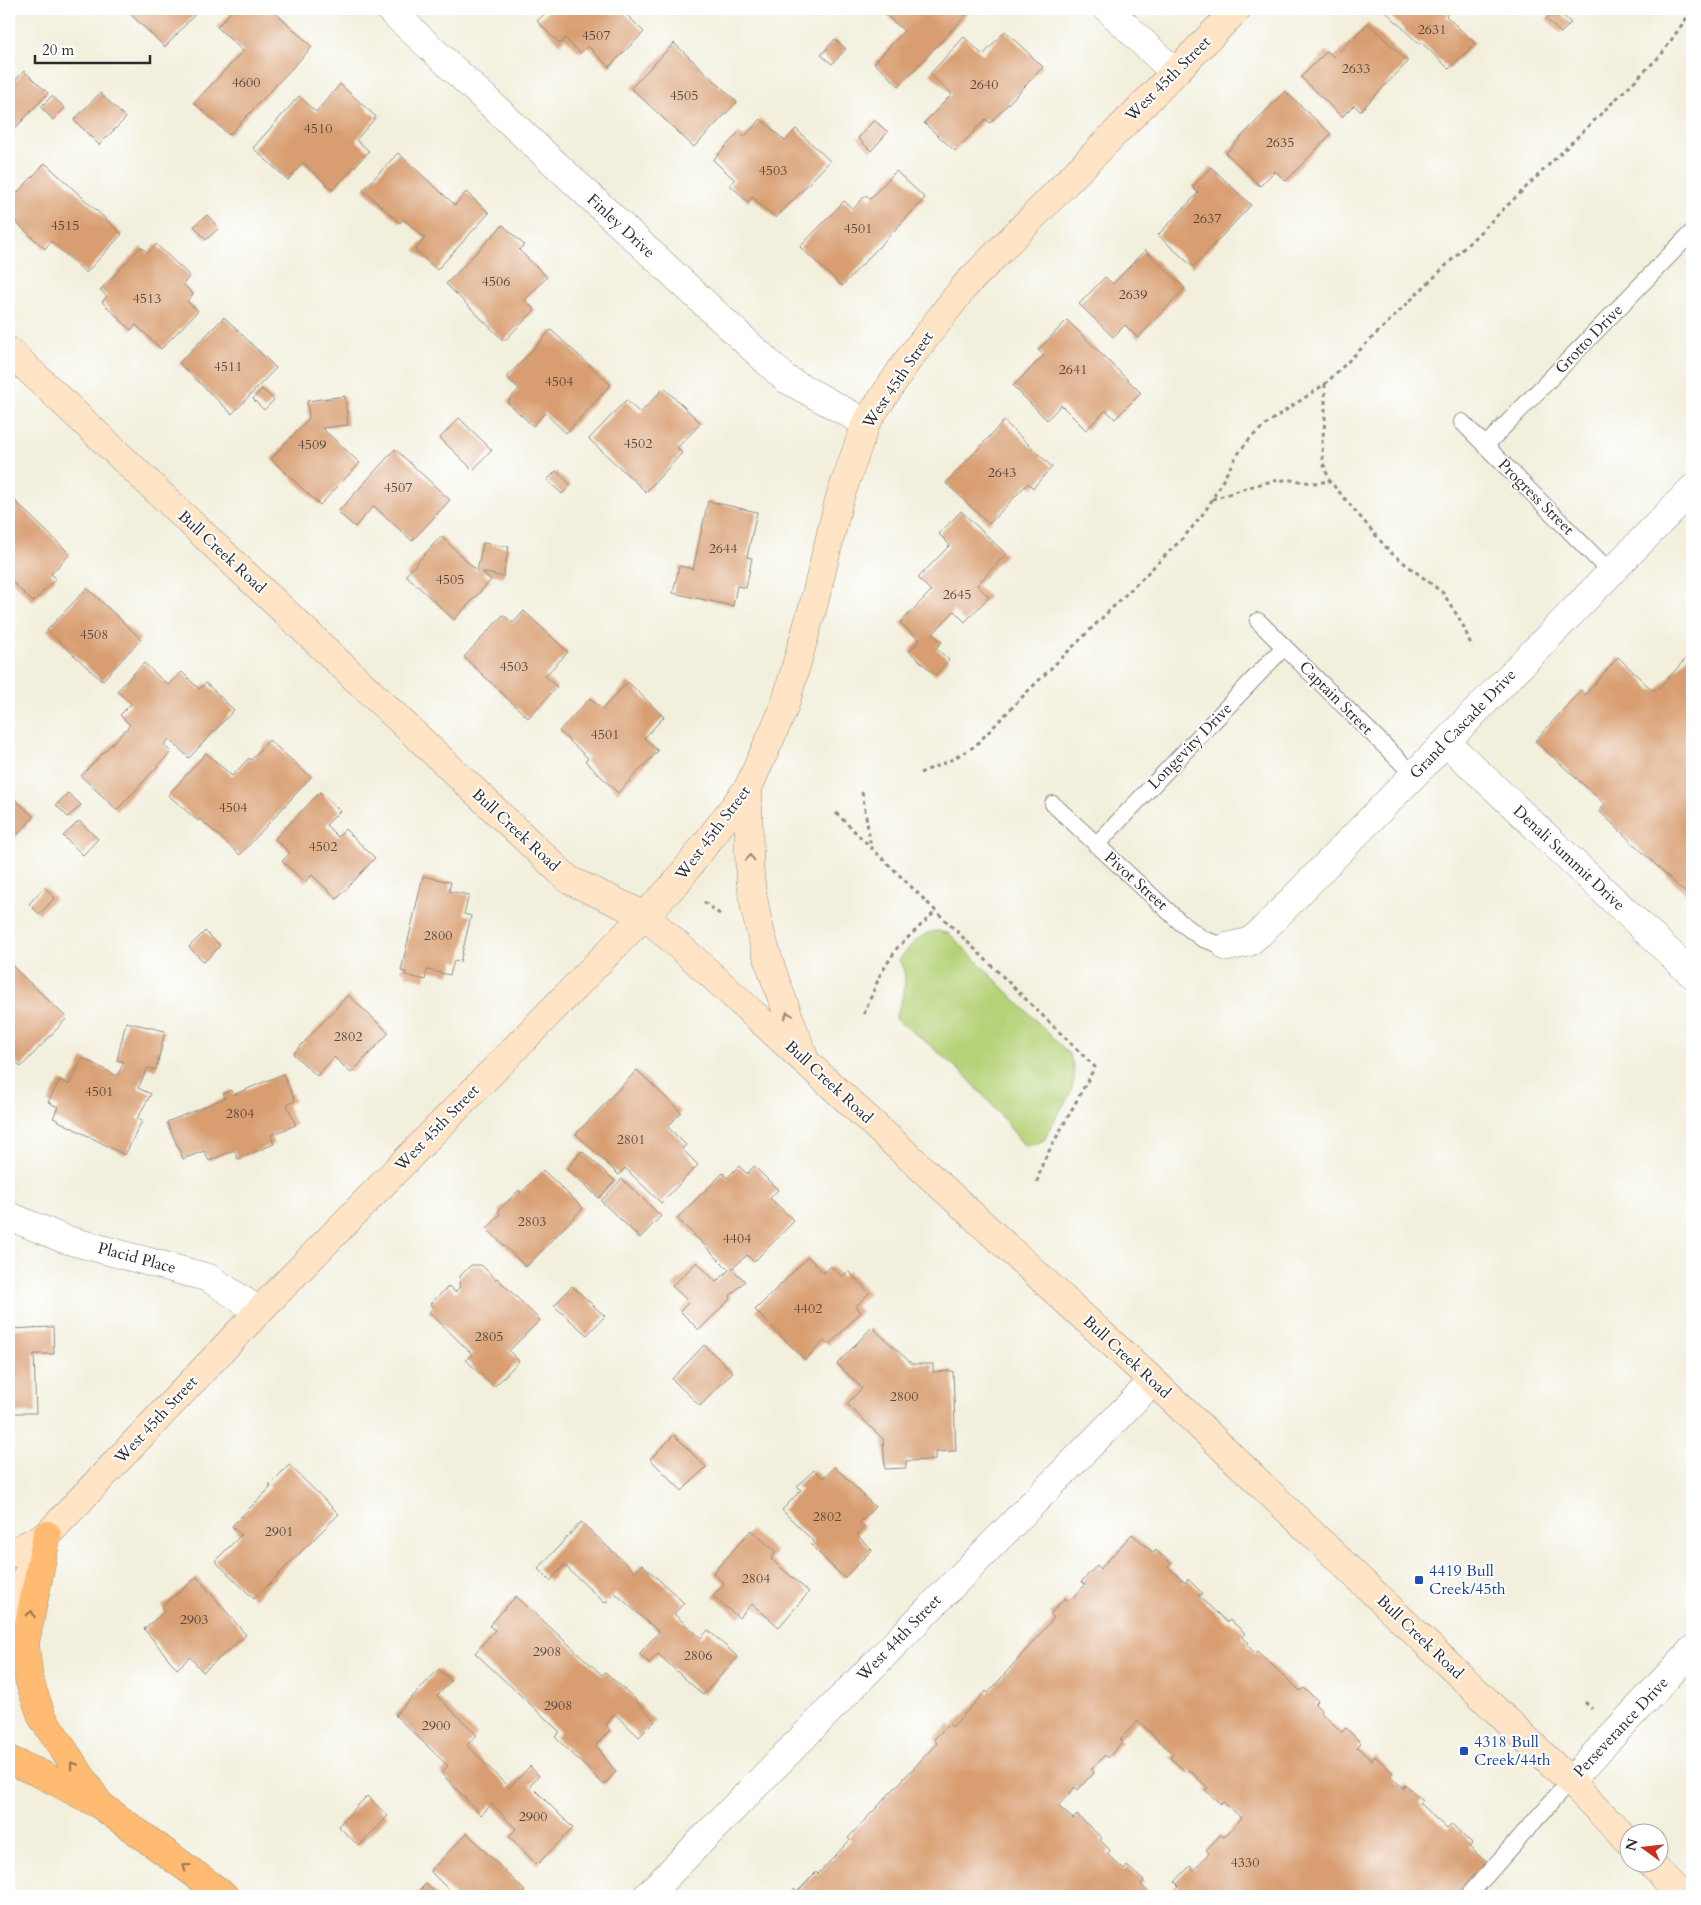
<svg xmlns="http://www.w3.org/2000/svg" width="1701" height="1905" viewBox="0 0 1701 1905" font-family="Cardo,serif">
	<rect width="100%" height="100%" fill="#fff"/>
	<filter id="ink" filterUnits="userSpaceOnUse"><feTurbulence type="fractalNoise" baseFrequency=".02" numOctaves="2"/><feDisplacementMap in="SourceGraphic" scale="10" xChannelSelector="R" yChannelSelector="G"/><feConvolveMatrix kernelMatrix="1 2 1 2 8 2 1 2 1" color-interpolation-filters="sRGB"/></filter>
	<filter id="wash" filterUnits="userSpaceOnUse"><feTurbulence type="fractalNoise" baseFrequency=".0096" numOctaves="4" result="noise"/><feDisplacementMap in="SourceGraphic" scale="20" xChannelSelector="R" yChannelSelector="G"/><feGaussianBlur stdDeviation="1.12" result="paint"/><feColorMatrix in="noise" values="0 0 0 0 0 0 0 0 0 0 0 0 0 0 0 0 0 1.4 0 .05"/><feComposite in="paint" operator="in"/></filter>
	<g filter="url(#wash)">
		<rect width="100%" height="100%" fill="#f2efdc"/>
		<path fill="#b6d278" stroke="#707e52" d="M 938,931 L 950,934 L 1069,1054 C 1081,1082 1070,1095 1055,1119 C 1051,1125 1048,1133 1044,1140 L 1029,1146 L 1023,1144 L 993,1106 L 964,1074 L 925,1041 L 895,1019 C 902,999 911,980 899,960 C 911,946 919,932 938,931 Z"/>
		<g id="blocks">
			<path fill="#d89d6f" d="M 125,9 L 200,9 L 165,47 Z
				M 234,9 L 272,9 L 312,47 L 229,135 L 194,103 L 243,51 L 217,27 Z
				M 550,9 L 621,9 L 644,32 L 609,67 L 588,46 L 580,53 L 565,38 L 560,44 L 537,21 Z
				M 880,9 L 972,9 L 899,86 L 874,63 L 904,31 Z
				M 1383,9 L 1453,9 L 1446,16 L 1475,43 L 1449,69 L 1421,42 L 1419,44 Z
				M 1556,9 L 1571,23 L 1561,33 L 1546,19 Z
				M 1368,23 L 1408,62 L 1360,111 L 1354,105 L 1342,117 L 1301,77 L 1327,51 L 1334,57 Z
				M 1005,31 L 1043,67 L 990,123 L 986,119 L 955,151 L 924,123 L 952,94 L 930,74 L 964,37 L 983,55 Z
				M 835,39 L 846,49 L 832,64 L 821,55 Z
				M 674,43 L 737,102 L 694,147 L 631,88 Z
				M 24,71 L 48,93 L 9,135 L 9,87 Z
				M 340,84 L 376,117 L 356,140 L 369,151 L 333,190 L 303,163 L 288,180 L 253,148 L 299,96 L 316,112 Z
				M 1285,91 L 1331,134 L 1286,181 L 1275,171 L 1260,186 L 1226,153 Z
				M 100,93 L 126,118 L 99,145 L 74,120 Z
				M 52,96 L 65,108 L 53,120 L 41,107 Z
				M 761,119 L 785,141 L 796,129 L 830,161 L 776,218 L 752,197 L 748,202 L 730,185 L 735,180 L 713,160 L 739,132 L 744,137 Z
				M 874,120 L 888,132 L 871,151 L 858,138 Z
				M 398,153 L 455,205 L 466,192 L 489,213 L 437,270 L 415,250 L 425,238 L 403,219 L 400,223 L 363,190 Z
				M 45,163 L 122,234 L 86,273 L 51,241 L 45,249 L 9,216 L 9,202 Z
				M 1211,167 L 1251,205 L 1193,267 L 1158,235 L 1198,193 L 1192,187 Z
				M 896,171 L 925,198 L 842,286 L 800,247 L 844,201 L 853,209 L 866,195 L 870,199 Z
				M 207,215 L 219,228 L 206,240 L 194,226 Z
				M 503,225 L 524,245 L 519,250 L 547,277 L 525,300 L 535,310 L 504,341 L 446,284 Z
				M 156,244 L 190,276 L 183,284 L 193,294 L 187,301 L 198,311 L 161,349 L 136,325 L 131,330 L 102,302 L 107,296 L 100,290 L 141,247 L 148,253 Z
				M 1145,250 L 1185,288 L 1138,338 L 1125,325 L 1113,337 L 1079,304 L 1105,277 L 1113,284 Z
				M 224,317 L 276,368 L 232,414 L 179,363 Z
				M 1067,320 L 1141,393 L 1115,419 L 1106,410 L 1086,430 L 1061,405 L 1047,420 L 1013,386 L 1044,355 L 1038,350 Z
				M 551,330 L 611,385 L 566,433 L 545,413 L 533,426 L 507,402 L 519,389 L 507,377 Z
				M 664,388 L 701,423 L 677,448 L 682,453 L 646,492 L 589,439 L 626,400 L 640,413 Z
				M 262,389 L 274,400 L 264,410 L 253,399 Z
				M 345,396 L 348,425 L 322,428 L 360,463 L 320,505 L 271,459 L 309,418 L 307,401 Z
				M 459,418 L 492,450 L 473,470 L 440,438 Z
				M 1004,421 L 1052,467 L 1033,488 L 1028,483 L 989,524 L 946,483 Z
				M 395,449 L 450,500 L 412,541 L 374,506 L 355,527 L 338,512 Z
				M 556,471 L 571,485 L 562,494 L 547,480 Z
				M 14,500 L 70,554 L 51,574 L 56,578 L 33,602 L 9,578 L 9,506 Z
				M 708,501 L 757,512 L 747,557 L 752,558 L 746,588 L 737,586 L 733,606 L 673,593 L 679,566 L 693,569 Z
				M 961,511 L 1006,554 L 977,585 L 989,597 L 965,622 L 954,611 L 933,634 L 942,642 L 936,648 L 949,660 L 935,675 L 909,651 L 920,640 L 900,623 L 931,591 L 918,578 L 950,545 L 939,534 Z
				M 441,536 L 477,571 L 483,543 L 509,547 L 503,577 L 482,572 L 491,580 L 454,620 L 406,575 Z
				M 87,588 L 141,639 L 102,681 L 47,630 Z
				M 524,611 L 568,652 L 545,676 L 557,687 L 528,718 L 464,657 L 503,615 L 513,623 Z
				M 1692,652 L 1692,899 L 1599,811 L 1605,804 L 1535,741 L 1581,690 L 1585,695 L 1618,657 L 1652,690 L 1657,690 Z
				M 144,663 L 168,685 L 182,672 L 199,689 L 206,683 L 234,710 L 189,758 L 169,739 L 164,745 L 171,752 L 117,810 L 81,776 L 130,725 L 120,715 L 131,704 L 117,691 Z
				M 628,682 L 664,717 L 644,738 L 658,751 L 618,793 L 585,761 L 588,758 L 559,731 L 590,698 L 602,709 Z
				M 269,740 L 311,777 L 240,855 L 200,819 L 198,821 L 168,795 L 206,753 L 232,776 L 249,758 L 251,760 Z
				M 320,792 L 340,811 L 326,825 L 338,837 L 345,829 L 375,858 L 337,899 L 312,875 L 305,882 L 282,861 L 290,853 L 275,839 Z
				M 68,793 L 81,805 L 68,817 L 56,805 Z
				M 11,796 L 34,817 L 9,844 L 9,798 Z
				M 79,821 L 98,839 L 83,855 L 63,836 Z
				M 423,876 L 451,882 L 449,891 L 469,895 L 464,914 L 471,916 L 460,962 L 454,961 L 450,975 L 427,970 L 425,980 L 405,975 L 406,972 L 401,971 Z
				M 44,887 L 55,898 L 39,914 L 29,904 Z
				M 205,931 L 220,946 L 204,962 L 189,947 Z
				M 9,963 L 67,1018 L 21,1067 L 9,1056 Z
				M 348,995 L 389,1033 L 351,1073 L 334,1057 L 317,1076 L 293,1054 Z
				M 126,1022 L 165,1031 L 156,1070 L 148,1068 L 138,1088 L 151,1094 L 137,1119 L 142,1121 L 125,1155 L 53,1118 L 58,1107 L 48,1102 L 60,1080 L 69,1085 L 83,1058 L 117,1076 L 124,1062 L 117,1060 Z
				M 637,1070 L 681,1112 L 668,1127 L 686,1145 L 682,1149 L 698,1165 L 661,1203 L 625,1168 L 619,1175 L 576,1134 Z
				M 283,1074 L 295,1101 L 287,1105 L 296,1125 L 271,1135 L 274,1144 L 238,1159 L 234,1150 L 209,1161 L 204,1151 L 183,1159 L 167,1122 L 225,1098 L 223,1094 L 231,1090 L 233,1095 Z
				M 582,1151 L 615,1181 L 599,1198 L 567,1169 Z
				M 739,1166 L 747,1174 L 754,1166 L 778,1190 L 770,1198 L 794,1221 L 754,1262 L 747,1255 L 732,1269 L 745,1281 L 730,1296 L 731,1298 L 699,1330 L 680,1311 L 689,1302 L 672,1286 L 697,1262 L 716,1282 L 729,1270 L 677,1218 L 723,1173 L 727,1178 Z
				M 543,1170 L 583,1208 L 526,1267 L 487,1229 L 500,1214 L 498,1211 L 519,1190 L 521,1193 Z
				M 622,1179 L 661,1216 L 640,1238 L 601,1201 Z
				M 808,1257 L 824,1273 L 831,1266 L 842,1277 L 848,1271 L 869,1293 L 856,1306 L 861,1312 L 829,1345 L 824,1341 L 805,1360 L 755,1310 Z
				M 471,1265 L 481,1265 L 496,1279 L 497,1278 L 540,1320 L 509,1351 L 519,1361 L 494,1387 L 466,1360 L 472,1354 L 429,1312 L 434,1307 L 430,1304 L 449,1286 L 455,1292 L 459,1288 L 460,1276 Z
				M 572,1286 L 605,1316 L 587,1335 L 554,1306 Z
				M 53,1327 L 54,1354 L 34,1354 L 36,1413 L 9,1413 L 9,1329 Z
				M 872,1327 L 912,1364 L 933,1364 L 933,1372 L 953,1371 L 956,1451 L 935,1452 L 935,1460 L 906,1461 L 906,1468 L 885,1469 L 883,1439 L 847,1404 L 862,1388 L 837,1364 Z
				M 704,1345 L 733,1372 L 700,1406 L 672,1379 Z
				M 674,1435 L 706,1467 L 682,1491 L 650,1459 Z
				M 289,1465 L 339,1514 L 254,1599 L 215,1561 L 241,1535 L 232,1526 L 271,1487 L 269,1485 Z
				M 835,1467 L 875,1507 L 859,1523 L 864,1527 L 857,1535 L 872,1550 L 844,1578 L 811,1545 L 814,1542 L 782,1510 L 801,1490 L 797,1486 L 814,1470 L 823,1478 Z
				M 581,1522 L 635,1572 L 642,1564 L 684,1603 L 674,1614 L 701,1638 L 708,1630 L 738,1657 L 703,1695 L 658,1654 L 649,1663 L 639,1654 L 659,1632 L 615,1593 L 605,1603 L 564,1565 L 550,1581 L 538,1569 Z
				M 751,1530 L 776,1552 L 771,1559 L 809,1592 L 779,1627 L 752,1604 L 739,1618 L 713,1596 L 724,1583 L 713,1573 Z
				M 1132,1534 L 1154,1553 L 1156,1550 L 1172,1564 L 1168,1567 L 1185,1583 L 1188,1579 L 1202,1593 L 1198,1596 L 1227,1622 L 1230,1620 L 1245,1633 L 1242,1637 L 1249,1643 L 1247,1645 L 1255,1653 L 1257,1651 L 1300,1691 L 1304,1688 L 1318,1701 L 1315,1704 L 1321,1710 L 1320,1712 L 1342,1732 L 1346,1728 L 1361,1743 L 1357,1747 L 1372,1760 L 1375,1756 L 1393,1773 L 1390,1776 L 1403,1788 L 1405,1784 L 1422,1800 L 1419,1803 L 1447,1829 L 1452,1824 L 1472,1844 L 1469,1847 L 1490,1865 L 1461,1896 L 1169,1896 L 1179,1886 L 1175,1882 L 1190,1866 L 1194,1870 L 1209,1853 L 1206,1850 L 1220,1835 L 1224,1837 L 1242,1818 L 1223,1802 L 1221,1804 L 1205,1790 L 1208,1788 L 1189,1770 L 1187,1773 L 1170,1758 L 1173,1754 L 1138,1721 L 1120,1739 L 1123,1741 L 1108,1758 L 1105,1755 L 1091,1770 L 1093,1773 L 1078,1790 L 1075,1787 L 1058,1806 L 1073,1819 L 1077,1815 L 1102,1838 L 1100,1840 L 1110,1850 L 1107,1854 L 1124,1870 L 1127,1866 L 1144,1881 L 1141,1885 L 1153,1896 L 787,1896 L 794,1889 L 797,1892 L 816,1872 L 818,1874 L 850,1840 L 848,1838 L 937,1743 L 934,1739 L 949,1724 L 952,1727 L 986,1691 L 988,1693 L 1054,1618 L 1050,1614 L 1065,1598 L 1069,1602 L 1085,1585 L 1081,1582 L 1097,1565 L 1100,1569 Z
				M 197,1577 L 246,1635 L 203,1672 L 190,1657 L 177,1669 L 144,1629 L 165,1611 L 162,1606 Z
				M 516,1596 L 602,1675 L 605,1672 L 632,1696 L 655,1721 L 639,1737 L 615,1714 L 606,1725 L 610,1730 L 596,1745 L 616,1772 L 604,1785 L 555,1737 L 560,1732 L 475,1653 L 495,1630 L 489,1626 Z
				M 439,1669 L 451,1681 L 437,1696 L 477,1735 L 467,1745 L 509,1788 L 530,1766 L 539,1776 L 530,1785 L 573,1828 L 537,1865 L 509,1836 L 516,1829 L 492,1804 L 481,1815 L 441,1773 L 448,1766 L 395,1715 Z
				M 367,1796 L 388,1816 L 359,1846 L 338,1826 Z
				M 467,1833 L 525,1891 L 520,1896 L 455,1896 L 430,1871 Z
				M 426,1884 L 439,1896 L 414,1896 Z"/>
		</g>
	</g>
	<g filter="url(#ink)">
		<use href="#blocks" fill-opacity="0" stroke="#8e8d84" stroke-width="1"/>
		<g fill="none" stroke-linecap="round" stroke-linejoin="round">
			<defs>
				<path id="lane" d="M 1462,422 L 1610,572
					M 1485,446 L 1692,232
					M 1258,621 L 1414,775
					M 1053,804 L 1180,922 L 1203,939 L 1227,947
					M 1096,845 L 1284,647
					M 1468,1896 L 1570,1781"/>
				<path id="street" d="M 389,9 L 786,379 L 866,423
					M 1108,9 L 1174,72
					M 1446,742 L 1692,974
					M 1227,947 L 1249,942 L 1260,933 L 1692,489
					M 9,1216 L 64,1239 L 209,1278 L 259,1311
					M 1570,1781 L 1692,1650
					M 647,1896 L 1153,1381"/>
				<path id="secondary" d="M 9,351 L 569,880 L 644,915 L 697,962 L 1153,1381 L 1570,1781 L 1628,1841
					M 748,788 C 749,817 748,846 750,875 C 756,938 782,998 804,1057
					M 9,1554 L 47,1535
					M 9,1611 L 47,1535 L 259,1311 L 676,883 L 748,788 L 784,708 L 814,603 L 839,500 L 866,423 L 905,364 L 964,287 L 1237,9
					M 1649,1862 L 1682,1896"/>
				<path id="highway" d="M 47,1535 L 25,1643 L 29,1680 L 42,1717 L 100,1805
					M 9,1760 L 43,1775 L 100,1805 L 225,1896"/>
			</defs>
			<use href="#lane" stroke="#8e8d84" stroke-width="18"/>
			<use href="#street" stroke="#8e8d84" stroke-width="29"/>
			<use href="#secondary" stroke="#8e8d84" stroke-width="29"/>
			<use href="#highway" stroke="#8e8d84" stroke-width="29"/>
			<path stroke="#8e8d84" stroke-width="3" stroke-dasharray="4 4" stroke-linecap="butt" d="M 1325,384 L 1325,422 L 1322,442 L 1323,462 L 1329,480 L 1390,552 L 1443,593 L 1462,623 L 1472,647
				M 1212,499 C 1239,492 1263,479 1291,480 C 1305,481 1315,486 1329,480
				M 920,773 L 949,761 L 975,746 L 1025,694 L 1183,538 C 1194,525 1205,513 1213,498 C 1224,479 1233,459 1247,442 C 1265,422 1302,400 1325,384 L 1661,55 L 1692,10
				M 862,792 L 871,847
				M 836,813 L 1095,1067 L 1043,1162 L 1037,1182
				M 704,902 L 721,915
				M 864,1014 L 880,975 L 897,948 L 936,911
				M 1585,1702 L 1592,1709"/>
			<use href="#lane" stroke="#fff" stroke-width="16"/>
			<use href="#street" stroke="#fff" stroke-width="28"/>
			<use href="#secondary" stroke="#ffe4c6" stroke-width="28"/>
			<use href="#highway" stroke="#ffbb71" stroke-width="28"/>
		</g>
		<defs><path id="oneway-chevron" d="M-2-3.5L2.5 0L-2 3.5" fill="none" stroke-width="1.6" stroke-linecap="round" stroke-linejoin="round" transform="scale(1.25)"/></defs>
		<g stroke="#958878">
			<use href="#oneway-chevron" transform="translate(750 858) rotate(-91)"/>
			<use href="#oneway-chevron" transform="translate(788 1015) rotate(-111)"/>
		</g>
		<g stroke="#95734e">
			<use href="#oneway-chevron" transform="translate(31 1614) rotate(-79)"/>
			<use href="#oneway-chevron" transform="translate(73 1765) rotate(-125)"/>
			<use href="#oneway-chevron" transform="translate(186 1867) rotate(-144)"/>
		</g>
	</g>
	<g fill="#1a4fb4" stroke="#fff" stroke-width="2">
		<rect x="1414" y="1575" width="10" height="10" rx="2.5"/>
		<rect x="1459" y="1746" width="10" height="10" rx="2.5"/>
	</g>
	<g text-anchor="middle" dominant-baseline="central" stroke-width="4" stroke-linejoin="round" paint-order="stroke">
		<g font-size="14" fill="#56483c">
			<text x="1432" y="29">2631</text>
			<text x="596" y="35">4507</text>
			<text x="1356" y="68">2633</text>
			<text x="246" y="82">4600</text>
			<text x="984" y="84">2640</text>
			<text x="684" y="95">4505</text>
			<text x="318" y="128">4510</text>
			<text x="1280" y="142">2635</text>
			<text x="773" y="170">4503</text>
			<text x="1207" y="218">2637</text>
			<text x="65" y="225">4515</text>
			<text x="858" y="228">4501</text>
			<text x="496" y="281">4506</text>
			<text x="1133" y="294">2639</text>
			<text x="147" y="298">4513</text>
			<text x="228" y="366">4511</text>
			<text x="1073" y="369">2641</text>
			<text x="559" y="381">4504</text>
			<text x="638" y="443">4502</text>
			<text x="312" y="444">4509</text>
			<text x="1002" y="472">2643</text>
			<text x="398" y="487">4507</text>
			<text x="723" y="548">2644</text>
			<text x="450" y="579">4505</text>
			<text x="957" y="594">2645</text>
			<text x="94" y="634">4508</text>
			<text x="514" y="666">4503</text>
			<text x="605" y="734">4501</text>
			<text x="233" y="807">4504</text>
			<text x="323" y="846">4502</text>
			<text x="438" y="935">2800</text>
			<text x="348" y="1036">2802</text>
			<text x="99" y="1091">4501</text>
			<text x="240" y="1113">2804</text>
			<text x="631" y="1139">2801</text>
			<text x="532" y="1221">2803</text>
			<text x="737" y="1238">4404</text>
			<text x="808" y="1308">4402</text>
			<text x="489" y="1336">2805</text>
			<text x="904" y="1396">2800</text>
			<text x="827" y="1516">2802</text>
			<text x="279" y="1531">2901</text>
			<text x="756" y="1578">2804</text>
			<text x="194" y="1619">2903</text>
			<text x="547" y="1651">2908</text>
			<text x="698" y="1655">2806</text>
			<text x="558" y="1705">2908</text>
			<text x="436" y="1725">2900</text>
			<text x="533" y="1816">2900</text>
			<text x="1245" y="1862">4330</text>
		</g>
		<g font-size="16" fill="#2b2b2b" stroke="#fff">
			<text transform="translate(1168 79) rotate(-45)">West 45th Street</text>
			<text transform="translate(621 226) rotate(43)">Finley Drive</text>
			<text transform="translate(1589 339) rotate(-46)">Grotto Drive</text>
			<text transform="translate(898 380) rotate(-56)">West 45th Street</text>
			<text transform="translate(1536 497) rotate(45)">Progress Street</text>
			<text transform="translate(222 552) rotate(43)">Bull Creek Road</text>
			<text transform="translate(1336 698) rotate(45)">Captain Street</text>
			<text transform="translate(1463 724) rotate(-46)">Grand Cascade Drive</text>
			<text transform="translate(1190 746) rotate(-46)">Longevity Drive</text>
			<text transform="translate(516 830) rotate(43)">Bull Creek Road</text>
			<text transform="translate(713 833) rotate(-53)">West 45th Street</text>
			<text transform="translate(1569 858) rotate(43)">Denali Summit Drive</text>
			<text transform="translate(1136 881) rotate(42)">Pivot Street</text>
			<text transform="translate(829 1082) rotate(43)">Bull Creek Road</text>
			<text transform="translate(437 1128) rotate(-46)">West 45th Street</text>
			<text transform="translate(137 1258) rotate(15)">Placid Place</text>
			<text transform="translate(1127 1357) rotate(43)">Bull Creek Road</text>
			<text transform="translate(156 1420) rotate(-47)">West 45th Street</text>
			<text transform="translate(1420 1637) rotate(44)">Bull Creek Road</text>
			<text transform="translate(899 1638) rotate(-46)">West 44th Street</text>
			<text transform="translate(1621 1727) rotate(-47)">Perseverance Drive</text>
		</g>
		<g font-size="16" fill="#164399" stroke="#fff" text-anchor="start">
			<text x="1429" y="1571">4419 Bull<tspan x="1429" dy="18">Creek/45th</tspan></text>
			<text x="1474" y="1742">4318 Bull<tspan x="1474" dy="18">Creek/44th</tspan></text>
		</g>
	</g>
	<rect width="1701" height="1905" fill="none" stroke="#fff" stroke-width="30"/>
	<g transform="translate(1644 1848) rotate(285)"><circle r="24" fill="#ffffff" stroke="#aaaaaa"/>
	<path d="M0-4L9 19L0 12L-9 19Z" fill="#c8321e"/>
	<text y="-8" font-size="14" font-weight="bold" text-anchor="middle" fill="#2b2b2b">N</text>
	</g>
	<path d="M35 55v8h115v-8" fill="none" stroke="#2b2b2b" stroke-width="2.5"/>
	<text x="42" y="55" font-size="15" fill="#2b2b2b" stroke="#ffffff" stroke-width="4" paint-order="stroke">20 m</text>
</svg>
